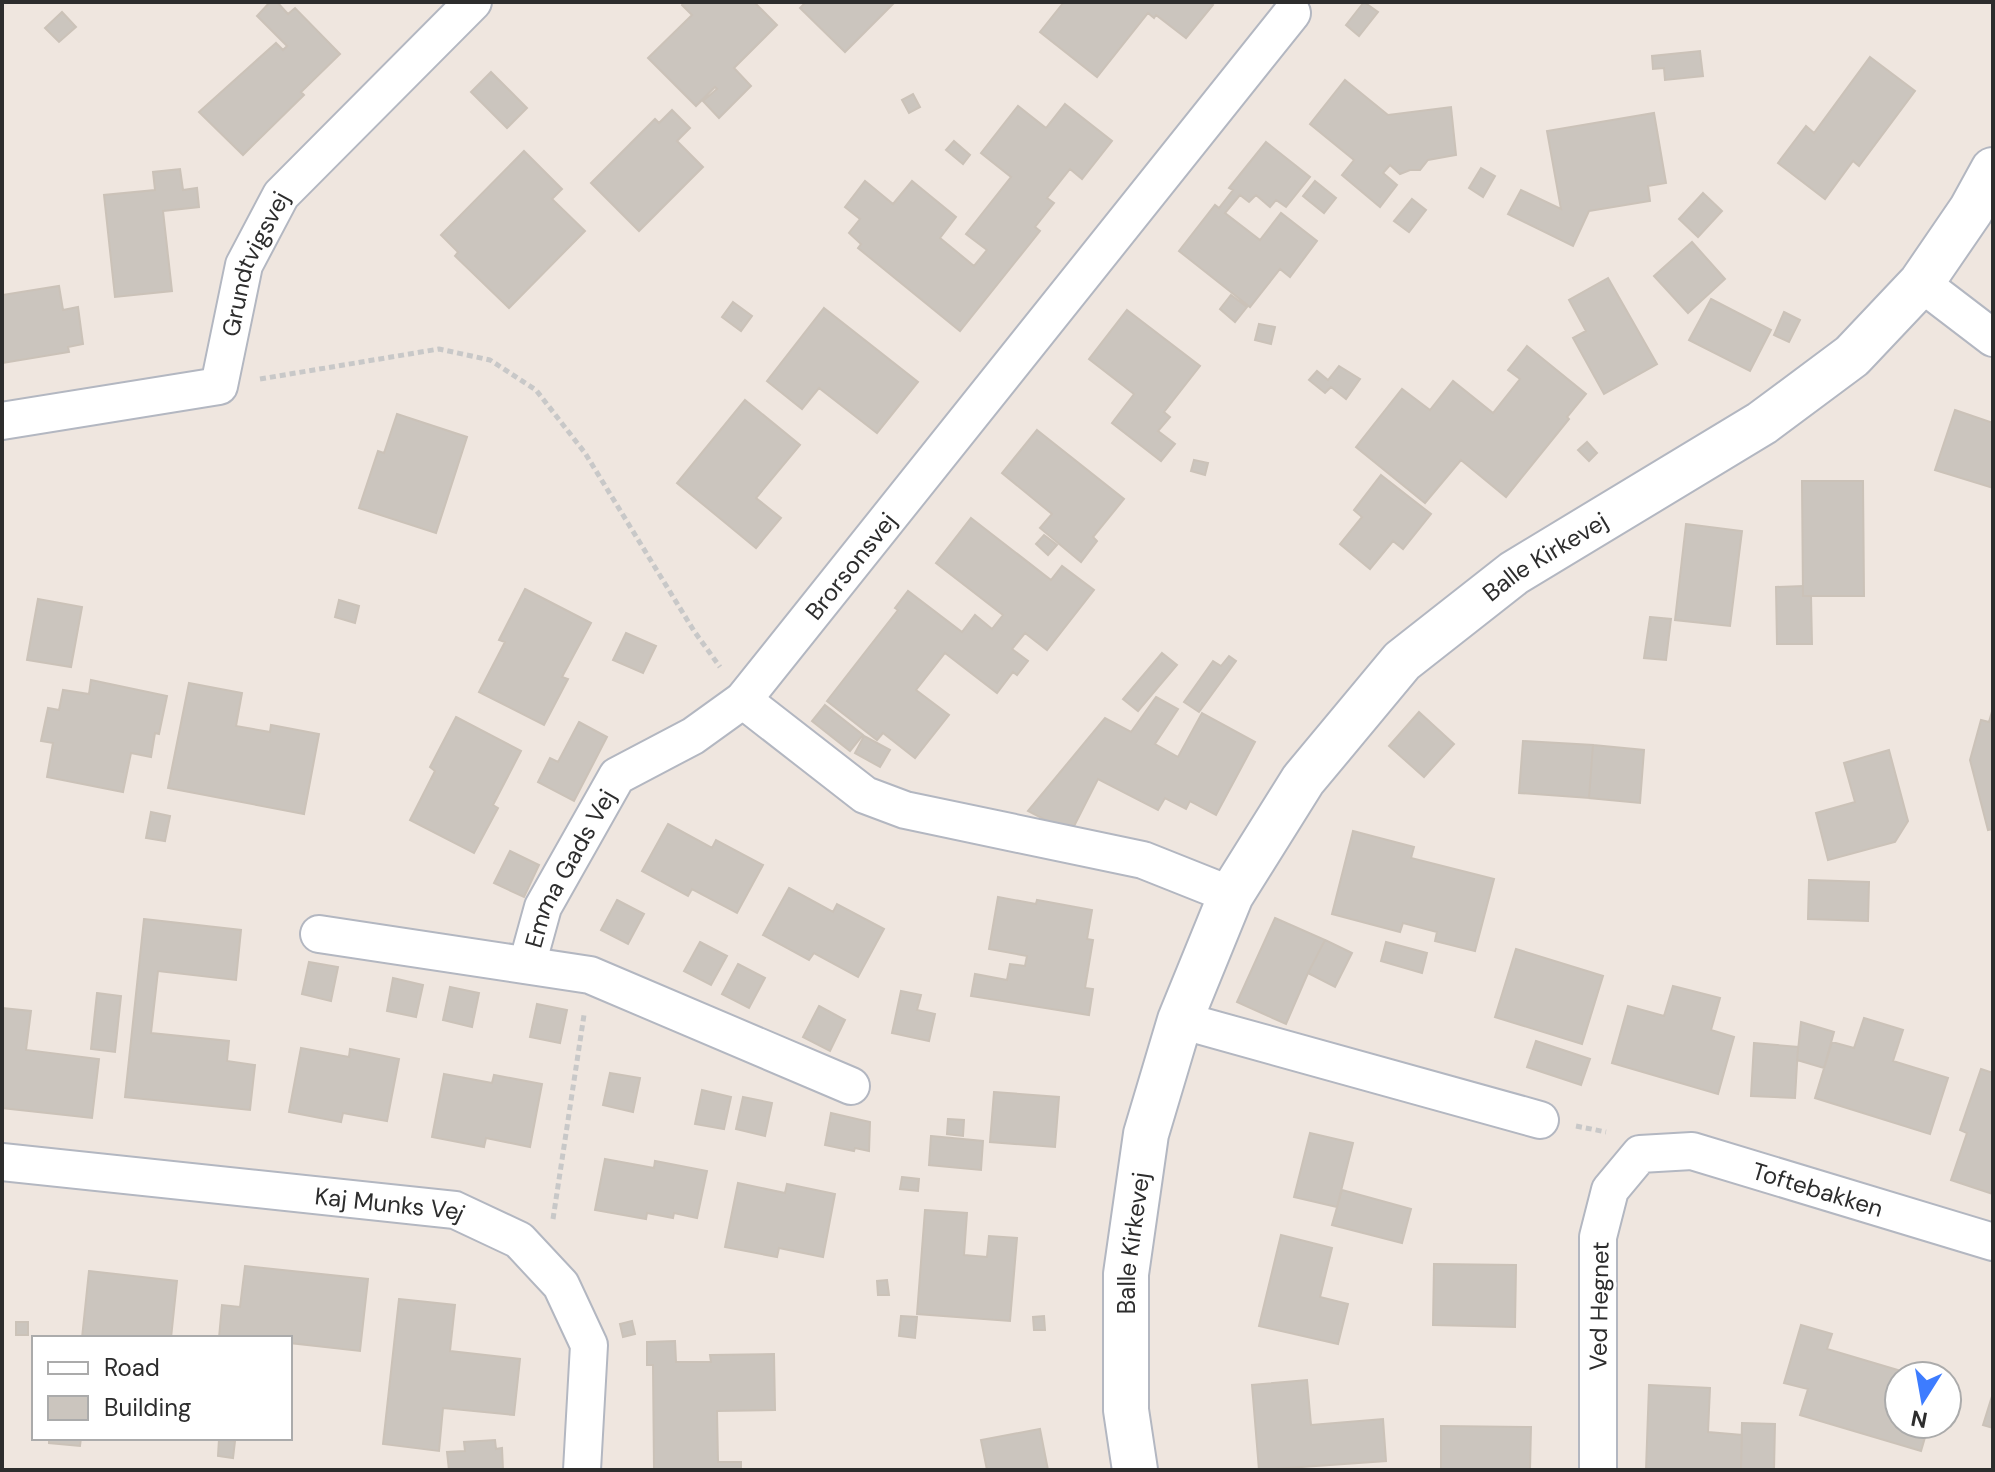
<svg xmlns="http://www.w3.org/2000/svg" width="1995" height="1472" viewBox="0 0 1995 1472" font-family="'DM Sans',sans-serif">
	<rect width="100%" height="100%" fill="#efe6df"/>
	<path fill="#cbc5be" stroke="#cbc2b8" stroke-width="2" d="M 270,2 L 277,2 L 288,14 L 295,8 L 340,54 L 301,92 L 304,95 L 243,155 L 199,112 L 276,43 L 283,50 L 287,46 L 257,16 Z
		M 684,2 L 754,2 L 777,25 L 734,68 L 751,86 L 719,118 L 703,101 L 717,89 L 715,87 L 696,106 L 648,58 L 692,15 L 682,5 Z
		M 806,2 L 895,2 L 845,52 L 800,8 Z
		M 1064,2 L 1209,2 L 1213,5 L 1186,38 L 1156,15 L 1154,18 L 1148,13 L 1097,77 L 1040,32 Z
		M 1364,2 L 1378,12 L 1359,36 L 1346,25 Z
		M 62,12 L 76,27 L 59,42 L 45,28 Z
		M 1700,51 L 1703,76 L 1665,80 L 1664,68 L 1653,69 L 1652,56 Z
		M 1870,57 L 1915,91 L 1859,166 L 1853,161 L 1825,199 L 1778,163 L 1806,126 L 1814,133 Z
		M 491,72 L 527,108 L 507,128 L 471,92 Z
		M 1345,80 L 1388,115 L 1451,107 L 1456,155 L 1428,160 L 1420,170 L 1410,170 L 1400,174 L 1390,165 L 1383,173 L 1397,185 L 1380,207 L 1342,175 L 1354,160 L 1310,124 Z
		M 913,94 L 920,107 L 909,113 L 902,100 Z
		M 1065,104 L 1112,141 L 1082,179 L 1070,169 L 1047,198 L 1054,203 L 1035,227 L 1040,231 L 960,331 L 858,248 L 861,244 L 849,233 L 860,219 L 845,207 L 865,181 L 893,204 L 912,181 L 956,217 L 940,238 L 974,266 L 987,250 L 966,234 L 1011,177 L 981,153 L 1018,106 L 1046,128 Z
		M 672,110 L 690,128 L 677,141 L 703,167 L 639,231 L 591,183 L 655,119 L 659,123 Z
		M 1654,113 L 1666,183 L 1648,186 L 1650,201 L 1589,211 L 1573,246 L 1508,214 L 1521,190 L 1561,209 L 1547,131 Z
		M 954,141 L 970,155 L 963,164 L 946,150 Z
		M 1266,142 L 1310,177 L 1286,207 L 1276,200 L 1270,207 L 1256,195 L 1249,202 L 1240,195 L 1225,213 L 1260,240 L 1281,213 L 1317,241 L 1290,277 L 1280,269 L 1250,307 L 1179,251 L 1215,205 L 1219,208 L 1233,190 L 1229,188 Z
		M 524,151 L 562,189 L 552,199 L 585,231 L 509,308 L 455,256 L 458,252 L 441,235 Z
		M 1481,168 L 1495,176 L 1483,197 L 1469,188 Z
		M 180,169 L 183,190 L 197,188 L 199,207 L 163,211 L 172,291 L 115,297 L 104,195 L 155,190 L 153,172 Z
		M 1315,181 L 1336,198 L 1324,213 L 1303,196 Z
		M 1703,193 L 1722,211 L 1698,237 L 1679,219 Z
		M 1412,199 L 1426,210 L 1409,232 L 1394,221 Z
		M 1692,242 L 1725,279 L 1688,313 L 1654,276 Z
		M 1608,278 L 1657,364 L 1604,394 L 1573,338 L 1586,331 L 1569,300 Z
		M 59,286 L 63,310 L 78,307 L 83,344 L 68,347 L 69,352 L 2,363 L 2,295 Z
		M 1231,295 L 1247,307 L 1235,322 L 1220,309 Z
		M 1711,299 L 1771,330 L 1750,371 L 1689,340 Z
		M 733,302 L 752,316 L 741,331 L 722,317 Z
		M 824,308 L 918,382 L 877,433 L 819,388 L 802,409 L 767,381 Z
		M 1127,310 L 1200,366 L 1164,412 L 1170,417 L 1158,431 L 1175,444 L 1161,461 L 1112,423 L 1134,394 L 1089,359 Z
		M 1784,312 L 1800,320 L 1789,342 L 1774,335 Z
		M 1259,324 L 1275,327 L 1271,344 L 1255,340 Z
		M 1527,346 L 1586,394 L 1567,417 L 1569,419 L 1506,497 L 1461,460 L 1425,503 L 1356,447 L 1402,389 L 1430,410 L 1453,381 L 1493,413 L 1520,379 L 1508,370 Z
		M 1339,366 L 1360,379 L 1346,399 L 1331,387 L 1325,393 L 1309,380 L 1317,371 L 1328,380 Z
		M 745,400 L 800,445 L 756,498 L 781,518 L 756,548 L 677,483 Z
		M 1955,410 L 1993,423 L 1993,488 L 1935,470 Z
		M 397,414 L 467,437 L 436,533 L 359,508 L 378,451 L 384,453 Z
		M 1037,430 L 1124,499 L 1093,537 L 1097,541 L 1081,562 L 1040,528 L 1052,514 L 1002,473 Z
		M 1587,442 L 1597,453 L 1589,461 L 1578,450 Z
		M 1194,460 L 1208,463 L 1205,475 L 1191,471 Z
		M 1381,475 L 1431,514 L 1403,549 L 1393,541 L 1370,569 L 1340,544 L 1362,517 L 1354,510 Z
		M 1802,481 L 1863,481 L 1864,596 L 1803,596 Z
		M 971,518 L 1051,580 L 1062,566 L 1094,590 L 1047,650 L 1025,633 L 1012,649 L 1028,661 L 1017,675 L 1013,672 L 997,693 L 945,653 L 916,690 L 949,715 L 915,758 L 883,733 L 877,740 L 827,701 L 898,610 L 895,608 L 908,591 L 962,632 L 975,615 L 992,629 L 1003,615 L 936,563 Z
		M 1686,524 L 1742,531 L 1730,626 L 1675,620 Z
		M 1044,535 L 1057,545 L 1048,555 L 1036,544 Z
		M 1803,586 L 1803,596 L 1811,596 L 1812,644 L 1777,644 L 1776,587 Z
		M 525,589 L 591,623 L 562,677 L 568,679 L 544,725 L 479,692 L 505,642 L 499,640 Z
		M 38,599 L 82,607 L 71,667 L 27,660 Z
		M 339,600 L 359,606 L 355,623 L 335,617 Z
		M 1650,617 L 1671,619 L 1666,660 L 1644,658 Z
		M 626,633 L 656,646 L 643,673 L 613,660 Z
		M 1162,653 L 1177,665 L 1138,711 L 1123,699 Z
		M 1229,656 L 1236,661 L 1199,712 L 1184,702 L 1213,661 L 1221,666 Z
		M 91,680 L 167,696 L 159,734 L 155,733 L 151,757 L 131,753 L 123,792 L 47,777 L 53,743 L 41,741 L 48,708 L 59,710 L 63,690 L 89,694 Z
		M 189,683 L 242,693 L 236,726 L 270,732 L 271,725 L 319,734 L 304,814 L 168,788 Z
		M 1156,697 L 1178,709 L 1155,744 L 1178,757 L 1202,713 L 1255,742 L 1216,815 L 1190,801 L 1186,809 L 1165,798 L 1158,810 L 1098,779 L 1072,830 L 1059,827 L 1028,811 L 1105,718 L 1131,732 Z
		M 825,705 L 863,735 L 850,751 L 812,721 Z
		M 1993,708 L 1993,829 L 1988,830 L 1970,760 L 1981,720 L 1989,722 Z
		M 1419,712 L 1454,744 L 1424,777 L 1389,746 Z
		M 456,717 L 521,751 L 493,805 L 498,808 L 474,853 L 410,820 L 435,771 L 430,767 Z
		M 579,722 L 607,737 L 574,801 L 538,782 L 550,758 L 558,762 Z
		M 864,736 L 890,750 L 880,767 L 855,753 Z
		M 1523,741 L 1593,745 L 1589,798 L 1519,793 Z
		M 1593,745 L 1644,750 L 1640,803 L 1589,798 Z
		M 1889,750 L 1908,821 L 1895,842 L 1828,860 L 1816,813 L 1855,802 L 1844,763 Z
		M 151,812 L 170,816 L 165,841 L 146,838 Z
		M 668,824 L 712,848 L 716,840 L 763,865 L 737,913 L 692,889 L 688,896 L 642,871 Z
		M 1353,831 L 1414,847 L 1411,858 L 1494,879 L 1475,951 L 1435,941 L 1437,932 L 1403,923 L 1400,932 L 1332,914 Z
		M 510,851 L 539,865 L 524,897 L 494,883 Z
		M 1809,880 L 1869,882 L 1868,921 L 1808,919 Z
		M 789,888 L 833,912 L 837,904 L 884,929 L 858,977 L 814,953 L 809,960 L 763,935 Z
		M 998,897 L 1036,904 L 1037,900 L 1092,910 L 1087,939 L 1093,940 L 1085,988 L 1093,989 L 1089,1015 L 971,996 L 975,974 L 1007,980 L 1010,964 L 1025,966 L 1027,956 L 989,949 Z
		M 617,900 L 644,914 L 628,944 L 601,930 Z
		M 1275,918 L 1325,940 L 1308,973 L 1286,1024 L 1237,1002 Z
		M 144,919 L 241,930 L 236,980 L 158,971 L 151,1033 L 229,1041 L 227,1061 L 255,1065 L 250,1110 L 125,1097 Z
		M 1325,940 L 1352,953 L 1335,987 L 1308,973 Z
		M 700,942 L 727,956 L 711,985 L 684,971 Z
		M 1386,942 L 1427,953 L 1422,973 L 1381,961 Z
		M 1516,949 L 1603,976 L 1582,1044 L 1495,1017 Z
		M 309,962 L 338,967 L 331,1001 L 302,994 Z
		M 738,964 L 765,978 L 749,1008 L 722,994 Z
		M 393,978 L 423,985 L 416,1017 L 387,1011 Z
		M 1673,986 L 1720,998 L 1711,1030 L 1734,1037 L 1718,1094 L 1612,1063 L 1628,1006 L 1664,1016 Z
		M 450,987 L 479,993 L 472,1027 L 443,1020 Z
		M 901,991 L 921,995 L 917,1010 L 935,1014 L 929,1041 L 892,1033 Z
		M 97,993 L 121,996 L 115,1052 L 91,1049 Z
		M 537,1004 L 567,1010 L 560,1043 L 530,1037 Z
		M 819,1006 L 845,1020 L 830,1051 L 803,1037 Z
		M 2,1008 L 31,1011 L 26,1050 L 99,1059 L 92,1118 L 2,1108 Z
		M 1864,1018 L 1903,1030 L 1893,1061 L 1948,1078 L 1930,1134 L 1815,1098 L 1832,1042 L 1854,1048 Z
		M 1801,1022 L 1834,1032 L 1824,1068 L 1797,1060 Z
		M 1536,1041 L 1590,1059 L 1581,1085 L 1527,1067 Z
		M 1754,1043 L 1798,1047 L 1795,1098 L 1751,1096 Z
		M 301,1048 L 349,1057 L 350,1049 L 399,1059 L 387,1121 L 343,1113 L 341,1122 L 289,1112 Z
		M 1981,1069 L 1993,1073 L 1993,1194 L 1951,1180 L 1967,1133 L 1960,1130 Z
		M 610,1073 L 640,1078 L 633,1112 L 603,1105 Z
		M 444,1074 L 492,1083 L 494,1075 L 542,1084 L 530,1147 L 486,1138 L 484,1147 L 432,1137 Z
		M 702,1090 L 731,1097 L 724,1129 L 695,1124 Z
		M 994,1092 L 1059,1097 L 1055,1147 L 990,1142 Z
		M 743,1097 L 772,1103 L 765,1136 L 736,1129 Z
		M 831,1113 L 870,1122 L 869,1151 L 855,1148 L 854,1151 L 825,1145 Z
		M 948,1119 L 964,1120 L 963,1136 L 947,1134 Z
		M 1310,1133 L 1353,1143 L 1337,1207 L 1294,1197 Z
		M 931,1136 L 983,1141 L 981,1170 L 929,1165 Z
		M 605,1159 L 654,1168 L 655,1161 L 707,1171 L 697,1218 L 674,1213 L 673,1218 L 647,1213 L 646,1219 L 595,1210 Z
		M 902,1177 L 919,1179 L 918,1191 L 900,1189 Z
		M 738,1183 L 785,1193 L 787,1184 L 835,1194 L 823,1257 L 779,1248 L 777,1257 L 725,1247 Z
		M 1342,1190 L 1411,1209 L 1402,1243 L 1332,1225 Z
		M 925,1210 L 967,1213 L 964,1255 L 987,1257 L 989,1236 L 1017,1238 L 1010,1321 L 917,1314 Z
		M 1281,1235 L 1332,1248 L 1320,1297 L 1348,1304 L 1338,1344 L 1259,1326 Z
		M 1434,1264 L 1516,1265 L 1515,1327 L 1433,1325 Z
		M 245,1266 L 368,1279 L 360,1351 L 290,1343 L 290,1338 L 219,1338 L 222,1305 L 240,1307 Z
		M 89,1271 L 177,1281 L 171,1338 L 82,1338 Z
		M 887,1280 L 889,1295 L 878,1295 L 877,1281 Z
		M 399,1299 L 455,1305 L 450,1351 L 520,1359 L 514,1415 L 443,1408 L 439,1451 L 383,1444 Z
		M 901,1316 L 917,1317 L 915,1338 L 899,1336 Z
		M 1044,1316 L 1045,1330 L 1034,1330 L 1033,1317 Z
		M 632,1321 L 635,1334 L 623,1337 L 620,1324 Z
		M 16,1322 L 28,1322 L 28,1335 L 16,1335 Z
		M 1801,1325 L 1832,1334 L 1827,1349 L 1918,1376 L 1899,1376 L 1899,1424 L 1929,1424 L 1921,1451 L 1800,1415 L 1808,1389 L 1784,1383 Z
		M 675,1341 L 676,1362 L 711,1362 L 710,1355 L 774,1354 L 775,1410 L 717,1411 L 718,1462 L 741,1462 L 741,1470 L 654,1469 L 653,1365 L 647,1365 L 647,1342 Z
		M 1307,1380 L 1311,1425 L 1383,1419 L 1386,1461 L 1259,1470 L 1252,1385 Z
		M 1649,1385 L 1710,1388 L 1708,1432 L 1742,1435 L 1741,1470 L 1646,1470 Z
		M 1993,1393 L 1993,1428 L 1983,1425 Z
		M 1742,1423 L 1775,1424 L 1774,1470 L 1741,1470 Z
		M 1441,1426 L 1531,1427 L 1530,1470 L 1441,1470 Z
		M 1040,1429 L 1048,1470 L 987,1470 L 981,1440 Z
		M 49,1438 L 81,1438 L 80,1446 L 49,1443 Z
		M 219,1439 L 235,1441 L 233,1458 L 218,1456 Z
		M 495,1440 L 496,1449 L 502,1448 L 503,1470 L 449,1470 L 447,1452 L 465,1451 L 464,1442 Z"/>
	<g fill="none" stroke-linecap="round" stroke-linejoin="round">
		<defs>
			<g id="minor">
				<path d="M 1921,283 L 1993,338"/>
				<path id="s1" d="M 2,421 L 219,386 L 244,265 L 281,195 L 473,2"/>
				<path d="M 743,700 L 865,795 L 905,810 L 1143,860 L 1231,895"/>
				<path d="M 319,934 L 590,975 L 851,1086"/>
				<path id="s2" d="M 527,965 L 543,907 L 617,776 L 693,736 L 743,700 L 1292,13"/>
				<path d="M 1180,1020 L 1540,1120"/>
				<path id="s3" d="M 2,1162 L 455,1210 L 519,1240 L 561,1285 L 589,1345 L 582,1470"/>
				<path id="s4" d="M 1598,1470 L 1598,1237 L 1610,1190 L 1640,1154 L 1692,1151 L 1993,1242"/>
			</g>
			<g id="tertiary">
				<path id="s5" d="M 1135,1470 L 1126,1410 L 1126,1274 L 1146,1134 L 1180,1020 L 1231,895 L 1303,780 L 1402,661 L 1514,573 L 1762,423 L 1852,356 L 1921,283 L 1971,210 L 1993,170"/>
			</g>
		</defs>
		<use href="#minor" stroke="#b3b7c1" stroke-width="40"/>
		<use href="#tertiary" stroke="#b3b7c1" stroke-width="48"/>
		<path stroke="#c8c8c8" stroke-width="5" stroke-dasharray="6 4" stroke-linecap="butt" d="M 260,379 L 439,349 L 490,360 L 536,390 L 585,453 L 694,631 L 720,667
			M 1576,1126 L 1606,1132
			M 553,1219 L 584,1015"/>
		<use href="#minor" stroke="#fff" stroke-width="36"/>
		<use href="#tertiary" stroke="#fff" stroke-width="44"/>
	</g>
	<g text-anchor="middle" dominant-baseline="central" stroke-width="6" stroke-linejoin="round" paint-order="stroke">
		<g font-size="24" fill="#2d2d2d" stroke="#fff">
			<text stroke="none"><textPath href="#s1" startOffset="348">Grundtvigsvej</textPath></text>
			<text stroke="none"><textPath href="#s5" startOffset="1060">Balle Kirkevej</textPath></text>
			<text stroke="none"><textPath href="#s2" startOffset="530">Brorsonsvej</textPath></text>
			<text stroke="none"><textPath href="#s2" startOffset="106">Emma Gads Vej</textPath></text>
			<text stroke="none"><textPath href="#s4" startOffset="512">Toftebakken</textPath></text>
			<text stroke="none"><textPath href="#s3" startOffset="390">Kaj Munks Vej</textPath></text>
			<text stroke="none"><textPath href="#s5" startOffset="228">Balle Kirkevej</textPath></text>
			<text transform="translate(1599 1306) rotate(-89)">Ved Hegnet</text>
		</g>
	</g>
	<rect width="1995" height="1472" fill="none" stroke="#2d2d2d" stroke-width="8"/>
	<rect x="32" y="1336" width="260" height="104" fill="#ffffff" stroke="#ababab" stroke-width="2"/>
	<rect x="48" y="1362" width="40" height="12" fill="#ffffff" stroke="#ababab" stroke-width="2"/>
	<text x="104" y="1376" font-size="24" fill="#2d2d2d">Road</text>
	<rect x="48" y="1396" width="40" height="24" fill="#cbc5be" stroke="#ababab" stroke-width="2"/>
	<text x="104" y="1416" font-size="24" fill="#2d2d2d">Building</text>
	<g transform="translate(1923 1400) rotate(191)"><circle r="38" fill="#ffffff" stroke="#ababab" stroke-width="2"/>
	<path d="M0-6L14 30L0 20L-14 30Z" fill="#3d7cff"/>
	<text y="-12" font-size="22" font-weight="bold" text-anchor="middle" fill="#2d2d2d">N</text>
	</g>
</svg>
